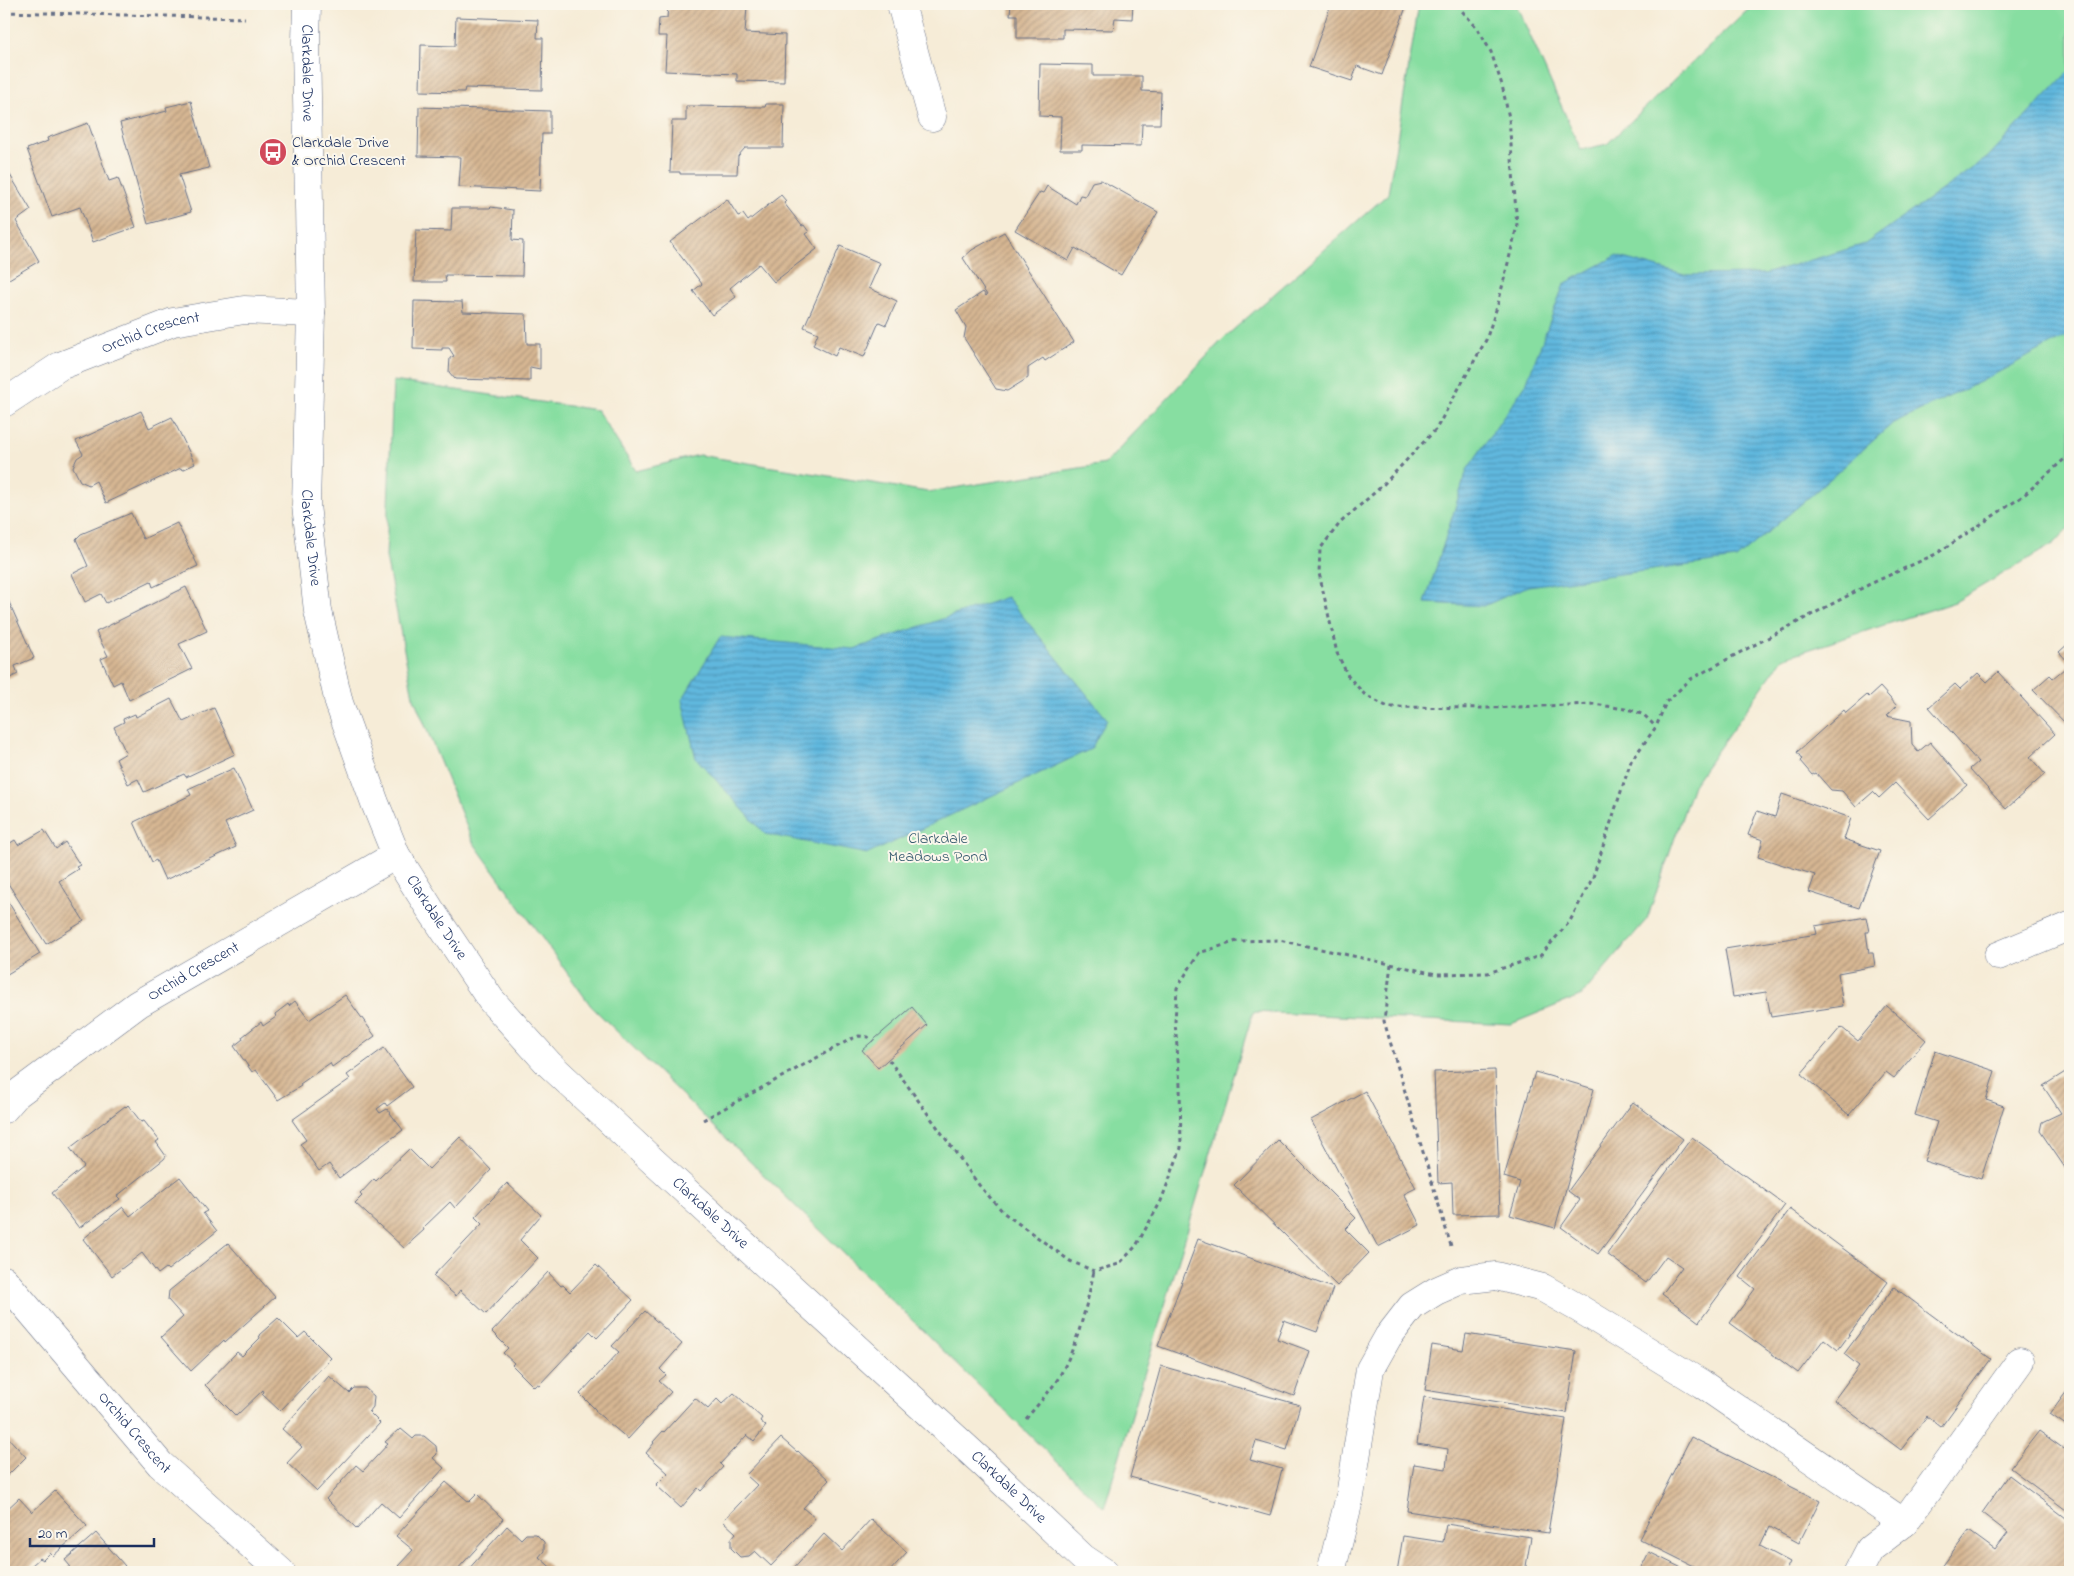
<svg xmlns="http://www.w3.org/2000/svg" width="2074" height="1576" viewBox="0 0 2074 1576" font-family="'Indie Flower',sans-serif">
	<defs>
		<pattern id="water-rules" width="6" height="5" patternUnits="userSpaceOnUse" patternTransform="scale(1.25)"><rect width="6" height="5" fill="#60b8de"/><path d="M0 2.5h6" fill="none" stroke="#4e96b7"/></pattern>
		<pattern id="building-hatch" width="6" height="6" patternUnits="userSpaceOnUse" patternTransform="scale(1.25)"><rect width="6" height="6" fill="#d7b793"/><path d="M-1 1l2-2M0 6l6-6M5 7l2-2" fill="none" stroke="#ae957b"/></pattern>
	</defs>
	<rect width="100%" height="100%" fill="#fbf7ec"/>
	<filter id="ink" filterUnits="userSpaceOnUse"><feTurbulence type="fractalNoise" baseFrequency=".02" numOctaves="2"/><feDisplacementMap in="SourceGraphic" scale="10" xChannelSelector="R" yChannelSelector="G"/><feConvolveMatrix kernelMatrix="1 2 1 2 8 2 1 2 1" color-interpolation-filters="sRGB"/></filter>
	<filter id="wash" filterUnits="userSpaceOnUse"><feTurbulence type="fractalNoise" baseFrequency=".0096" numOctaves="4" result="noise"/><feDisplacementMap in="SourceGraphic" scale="20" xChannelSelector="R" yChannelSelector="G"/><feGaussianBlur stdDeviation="1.12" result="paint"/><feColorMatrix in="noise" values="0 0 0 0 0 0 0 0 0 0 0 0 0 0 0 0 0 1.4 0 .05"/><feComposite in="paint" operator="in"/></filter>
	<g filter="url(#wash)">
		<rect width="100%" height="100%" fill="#f6ecd7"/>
		<path fill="#87dea1" stroke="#518680" d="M 1419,4 L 1516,4 L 1581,150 L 1607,144 L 1754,4 L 2070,4 L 2070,526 L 2055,543 L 1955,602 L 1783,658 L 1693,785 L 1647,919 L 1582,995 L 1511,1024 L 1253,1012 L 1104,1508 L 591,1006 L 473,842 L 413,696 L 386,557 L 393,381 L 597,410 L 636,471 L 699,455 L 928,492 L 1105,464 L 1224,338 L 1388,194 Z"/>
		<path fill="url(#water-rules)" stroke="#3e749e" d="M 2070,70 L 2070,334 L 1980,382 L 1893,423 L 1814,493 L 1736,559 L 1528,586 L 1484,606 L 1425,603 L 1467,470 L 1526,384 L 1564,284 L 1616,256 L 1684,275 L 1764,274 L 1865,244 L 1987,158 Z
			M 1007,597 L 1107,719 L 1091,749 L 868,854 L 765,834 L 696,758 L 682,700 L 720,637 L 854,649 Z"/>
		<g id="blocks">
			<path fill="url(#building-hatch)" d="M 1011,4 L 1133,4 L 1132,19 L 1115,18 L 1113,30 L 1063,29 L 1063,38 L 1017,38 L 1017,15 L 1010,15 Z
				M 1331,4 L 1407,4 L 1382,75 L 1357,66 L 1352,81 L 1309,67 Z
				M 668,5 L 747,6 L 745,33 L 785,35 L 784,82 L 737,81 L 737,74 L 665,71 L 667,36 L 658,36 L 659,19 L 667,18 Z
				M 456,17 L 538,20 L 537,38 L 543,38 L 542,90 L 465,88 L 464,92 L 420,91 L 421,45 L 455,46 Z
				M 1040,64 L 1093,65 L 1093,76 L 1142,76 L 1142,91 L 1161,92 L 1160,124 L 1142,124 L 1141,146 L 1082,145 L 1082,150 L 1060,150 L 1061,117 L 1039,116 Z
				M 191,101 L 209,168 L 179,175 L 191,212 L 148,224 L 120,123 L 167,111 L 166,107 Z
				M 766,104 L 784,104 L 783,148 L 745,148 L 738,156 L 737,174 L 680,174 L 680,172 L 670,172 L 672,121 L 686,121 L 686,106 L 765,107 Z
				M 419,107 L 550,111 L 550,134 L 542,134 L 540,191 L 459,187 L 461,157 L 418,156 Z
				M 88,123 L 109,181 L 118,178 L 136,227 L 93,242 L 80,207 L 52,217 L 27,149 L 48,141 L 47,138 Z
				M 4,165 L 31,210 L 16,221 L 39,261 L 4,282 Z
				M 1101,180 L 1158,212 L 1121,275 L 1075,248 L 1068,261 L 1015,230 L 1040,192 L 1043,193 L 1047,186 L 1076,204 L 1080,195 L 1085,196 L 1092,182 Z
				M 781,195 L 786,201 L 784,203 L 802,226 L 804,225 L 809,232 L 806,234 L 817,249 L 774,282 L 759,264 L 730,288 L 736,297 L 712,315 L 693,291 L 702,284 L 670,242 L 727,199 L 738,216 L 743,214 L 748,221 Z
				M 491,207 L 513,210 L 512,240 L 523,241 L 522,276 L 445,275 L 446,282 L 414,282 L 416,230 L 451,231 L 452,208 L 490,208 Z
				M 1004,232 L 1074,342 L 1045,361 L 1043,358 L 1028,368 L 1028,378 L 1007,391 L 996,389 L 964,338 L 966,327 L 956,310 L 983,292 L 986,296 L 987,295 L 963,258 L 972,250 Z
				M 840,246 L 880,263 L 869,288 L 897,301 L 886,325 L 879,322 L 864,357 L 839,347 L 835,356 L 813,345 L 818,333 L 804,327 Z
				M 414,301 L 462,302 L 463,312 L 526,314 L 527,344 L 540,344 L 540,369 L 530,367 L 530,381 L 455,379 L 449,372 L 450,358 L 454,356 L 449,348 L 442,348 L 442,350 L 413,349 Z
				M 141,411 L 149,428 L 172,417 L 195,464 L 182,470 L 181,468 L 106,503 L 96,481 L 89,485 L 80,481 L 73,467 L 77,458 L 83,454 L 76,441 Z
				M 131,513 L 143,539 L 177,523 L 198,566 L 153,587 L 151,581 L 106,603 L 101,594 L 85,602 L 72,574 L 88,566 L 76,539 L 81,534 Z
				M 186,587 L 207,631 L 179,644 L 192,669 L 129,700 L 121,681 L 113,685 L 101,659 L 108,656 L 96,632 Z
				M 4,591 L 34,658 L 15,666 L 18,674 L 4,681 Z
				M 2070,642 L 2070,728 L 2033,690 L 2050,675 L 2053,678 L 2070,664 L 2059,652 Z
				M 1998,672 L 2055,734 L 2030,757 L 2045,774 L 2006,809 L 1970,769 L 1978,762 L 1929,707 L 1955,684 L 1960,689 L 1978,673 L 1987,682 Z
				M 1880,687 L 1897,706 L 1886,716 L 1911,721 L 1912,745 L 1918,752 L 1930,742 L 1967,785 L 1929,819 L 1895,783 L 1879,798 L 1873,792 L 1856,807 L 1842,791 L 1831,790 L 1816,773 L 1812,775 L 1800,761 L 1802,759 L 1797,752 L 1844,710 L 1846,713 L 1867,695 L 1869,697 Z
				M 171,699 L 183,722 L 214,708 L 235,754 L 186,777 L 184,774 L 144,792 L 138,779 L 128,784 L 116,759 L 126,753 L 114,727 L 124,722 L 123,719 L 135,714 L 136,717 Z
				M 234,768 L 253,810 L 225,823 L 236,847 L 165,880 L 156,860 L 152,862 L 134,822 L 191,795 L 188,789 Z
				M 1782,794 L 1851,818 L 1844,839 L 1880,851 L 1859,908 L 1809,892 L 1815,875 L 1758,857 L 1763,840 L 1748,835 L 1757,811 L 1775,817 Z
				M 44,830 L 56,849 L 65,842 L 80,865 L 76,867 L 78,869 L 59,881 L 84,921 L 46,944 L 4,877 L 4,847 L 15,840 L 18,845 Z
				M 4,895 L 40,954 L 4,976 Z
				M 1866,917 L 1869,932 L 1866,932 L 1869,953 L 1873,953 L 1875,966 L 1838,973 L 1843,1006 L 1771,1017 L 1766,992 L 1733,997 L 1725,949 L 1817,934 L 1815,926 Z
				M 345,995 L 375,1036 L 332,1067 L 330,1063 L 300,1084 L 301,1086 L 278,1100 L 256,1070 L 252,1072 L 234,1046 L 243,1039 L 242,1037 L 261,1022 L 263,1026 L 276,1017 L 275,1014 L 288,1004 L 289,1006 L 295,1001 L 309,1020 Z
				M 1887,1006 L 1926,1040 L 1894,1078 L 1886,1072 L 1849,1115 L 1801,1074 L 1841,1027 L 1858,1041 Z
				M 912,1007 L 927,1025 L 878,1068 L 862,1050 Z
				M 384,1048 L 412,1087 L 387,1106 L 385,1103 L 377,1109 L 380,1113 L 387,1109 L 403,1130 L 339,1178 L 329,1164 L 319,1171 L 300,1144 L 306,1140 L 292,1120 L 350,1079 L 347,1075 Z
				M 1935,1051 L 1995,1071 L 1986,1100 L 2004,1106 L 1981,1179 L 1924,1161 L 1937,1122 L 1915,1115 Z
				M 2070,1069 L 2070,1175 L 2040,1131 L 2042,1122 L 2061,1113 L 2043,1086 Z
				M 1495,1070 L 1500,1214 L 1453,1215 L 1452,1182 L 1438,1183 L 1434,1072 Z
				M 1535,1072 L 1594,1089 L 1555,1228 L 1510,1215 L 1520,1182 L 1504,1177 Z
				M 1365,1091 L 1416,1188 L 1404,1194 L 1420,1225 L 1378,1247 L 1311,1120 Z
				M 1633,1102 L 1683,1139 L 1598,1254 L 1561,1227 L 1580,1200 L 1568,1191 Z
				M 128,1105 L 141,1122 L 144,1121 L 159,1140 L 156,1142 L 166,1156 L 164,1159 L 117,1196 L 120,1199 L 79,1228 L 52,1193 L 84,1167 L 70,1148 L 125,1106 L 126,1107 Z
				M 460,1137 L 491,1170 L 455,1208 L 450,1202 L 423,1228 L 424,1230 L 404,1248 L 355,1203 L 362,1196 L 360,1194 L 374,1179 L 376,1181 L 409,1149 L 429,1169 Z
				M 1692,1137 L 1785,1205 L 1699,1322 L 1662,1294 L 1682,1267 L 1666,1256 L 1646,1283 L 1607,1254 Z
				M 1278,1140 L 1356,1218 L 1345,1229 L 1369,1253 L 1337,1286 L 1234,1185 Z
				M 180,1177 L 207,1211 L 203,1213 L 217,1231 L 168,1270 L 166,1268 L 158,1274 L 142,1253 L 112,1276 L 83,1239 L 123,1207 L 130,1216 Z
				M 507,1183 L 541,1215 L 520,1240 L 538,1258 L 486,1314 L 460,1290 L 456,1296 L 433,1276 L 482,1224 L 475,1217 Z
				M 1790,1209 L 1888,1282 L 1838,1350 L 1824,1339 L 1798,1373 L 1730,1323 L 1755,1289 L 1740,1277 Z
				M 1198,1239 L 1333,1288 L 1317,1332 L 1284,1320 L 1277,1339 L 1310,1351 L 1294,1396 L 1158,1346 Z
				M 228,1243 L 275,1297 L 225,1342 L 224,1340 L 191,1371 L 161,1337 L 183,1317 L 168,1300 L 169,1291 Z
				M 596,1265 L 633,1300 L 597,1338 L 590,1331 L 539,1385 L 537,1384 L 534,1387 L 512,1365 L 514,1363 L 503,1353 L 508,1348 L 492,1332 L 548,1272 L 561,1286 L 563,1285 L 570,1292 Z
				M 1894,1287 L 1991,1359 L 1941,1427 L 1927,1416 L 1901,1450 L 1834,1400 L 1859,1366 L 1844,1354 Z
				M 645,1311 L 682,1344 L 660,1369 L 666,1375 L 659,1381 L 671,1392 L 628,1439 L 596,1412 L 595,1409 L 580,1394 L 619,1352 L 612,1346 Z
				M 278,1318 L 298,1338 L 305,1332 L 331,1358 L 280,1411 L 262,1394 L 264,1392 L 263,1390 L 236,1416 L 205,1385 L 237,1352 L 242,1356 L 260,1338 L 259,1335 Z
				M 1466,1334 L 1576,1351 L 1567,1413 L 1425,1390 L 1432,1345 L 1463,1350 Z
				M 1161,1366 L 1300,1405 L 1287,1450 L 1256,1441 L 1250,1460 L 1282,1469 L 1270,1516 L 1130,1477 Z
				M 329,1376 L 349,1393 L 354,1388 L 365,1388 L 374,1396 L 373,1407 L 369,1412 L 380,1423 L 317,1491 L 287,1463 L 302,1447 L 282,1429 Z
				M 2070,1387 L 2070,1428 L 2050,1414 Z
				M 734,1393 L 762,1418 L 760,1421 L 766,1426 L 754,1441 L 747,1435 L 720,1464 L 723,1467 L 701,1491 L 698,1488 L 681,1508 L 656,1485 L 668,1473 L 646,1453 L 654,1443 L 653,1442 L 663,1431 L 664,1432 L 695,1398 L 708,1409 L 717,1399 L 722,1404 Z
				M 1424,1397 L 1566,1419 L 1548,1533 L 1407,1511 L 1414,1464 L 1446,1469 L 1448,1449 L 1417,1444 Z
				M 401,1429 L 413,1439 L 416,1436 L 424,1436 L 436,1446 L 437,1454 L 433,1458 L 444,1468 L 399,1518 L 381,1502 L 357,1529 L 326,1499 L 356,1465 L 363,1471 L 388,1444 L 385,1442 L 398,1430 L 399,1431 Z
				M 2039,1431 L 2064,1449 L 2070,1440 L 2070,1513 L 2010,1468 Z
				M 4,1433 L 26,1457 L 4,1479 Z
				M 1691,1437 L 1820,1501 L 1799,1543 L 1769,1527 L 1760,1546 L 1790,1562 L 1785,1572 L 1705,1572 L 1639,1539 Z
				M 781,1438 L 797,1452 L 798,1451 L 829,1480 L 803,1508 L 815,1518 L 811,1524 L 771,1566 L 755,1551 L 749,1556 L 740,1557 L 731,1548 L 731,1539 L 736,1533 L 723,1521 L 757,1485 L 746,1475 Z
				M 2009,1475 L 2070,1521 L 2070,1572 L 1947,1572 L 1941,1568 L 1969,1531 L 1995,1550 L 2008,1533 L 1982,1513 Z
				M 446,1482 L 469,1502 L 477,1494 L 503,1519 L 455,1572 L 405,1572 L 398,1566 L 413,1550 L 396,1536 Z
				M 55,1491 L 87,1526 L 53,1556 L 50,1553 L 43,1560 L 40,1558 L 24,1572 L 4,1572 L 4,1512 L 19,1498 L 32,1512 Z
				M 871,1519 L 907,1552 L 889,1572 L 790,1572 L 824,1534 L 842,1551 Z
				M 1446,1524 L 1531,1537 L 1525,1572 L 1397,1572 L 1403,1536 L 1443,1542 Z
				M 507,1526 L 521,1539 L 526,1534 L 536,1534 L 544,1542 L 544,1551 L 539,1557 L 556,1572 L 466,1572 Z
				M 96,1533 L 125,1566 L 118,1572 L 63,1572 L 70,1566 L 65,1560 Z
				M 1649,1552 L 1690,1572 L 1639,1572 Z"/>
		</g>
	</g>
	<g filter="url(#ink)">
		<use href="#blocks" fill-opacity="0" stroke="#687188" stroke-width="1"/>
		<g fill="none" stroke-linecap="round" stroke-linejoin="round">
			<defs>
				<g id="minor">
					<path id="s1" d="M 307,4 L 306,42 L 311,313 L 306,505 L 318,611 L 339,703 L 375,803 L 396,855 L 430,909 L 491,1000 L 548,1063 L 654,1162 L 984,1464 L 1083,1558 L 1104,1572"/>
					<path d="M 901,4 L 932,117"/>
					<path id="s2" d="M 4,403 L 60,366 L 173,322 L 244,310 L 311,313"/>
					<path d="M 1998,956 L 2070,926"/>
					<path id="s3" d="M 4,1109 L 17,1094 L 138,1004 L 396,855"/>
					<path id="s4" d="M 4,1280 L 160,1464 L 281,1572"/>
					<path d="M 1331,1572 L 1350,1496 L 1370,1369 L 1388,1337 L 1412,1306 L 1436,1291 L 1461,1280 L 1496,1276 L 1543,1288 L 1580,1309 L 1702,1384 L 1904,1523"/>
					<path d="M 1858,1572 L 1870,1549 L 1904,1523 L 2020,1361"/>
				</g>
			</defs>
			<use href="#minor" stroke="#687188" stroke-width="29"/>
			<path stroke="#687188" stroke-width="3" stroke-dasharray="4 4" stroke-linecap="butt" d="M 1459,4 L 1462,11 L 1478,29 L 1491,52 L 1502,85 L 1509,118 L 1517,226 L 1498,304 L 1486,340 L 1436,429 L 1382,486 L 1340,523 L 1320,549 L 1319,573 L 1337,653 L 1348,676 L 1365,695 L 1388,707 L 1490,708 L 1594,704 L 1631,710 L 1644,715 L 1656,727
				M 4,12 L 245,18
				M 1391,964 L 1384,1021 L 1451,1246
				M 889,1060 L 979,1185 L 1004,1213 L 1070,1261 L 1094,1271 L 1119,1264 L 1136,1246 L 1161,1201 L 1181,1148 L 1180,1085 L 1175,1022 L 1177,988 L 1199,953 L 1237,941 L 1279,940 L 1436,974 L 1488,973 L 1540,956 L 1570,921 L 1593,877 L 1631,761 L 1656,727 L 1666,702 L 1691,679 L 1737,654 L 1870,584 L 1936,554 L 2023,496 L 2070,454
				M 703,1120 L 851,1039 L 859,1036 L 868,1037 L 873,1041
				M 1026,1419 C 1037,1405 1050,1392 1059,1377 C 1078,1344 1086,1308 1094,1271"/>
			<use href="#minor" stroke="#fff" stroke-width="28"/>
		</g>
	</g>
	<defs>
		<symbol id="bus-disc" viewBox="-11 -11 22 22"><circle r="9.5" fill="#d1495b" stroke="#fbf7ec"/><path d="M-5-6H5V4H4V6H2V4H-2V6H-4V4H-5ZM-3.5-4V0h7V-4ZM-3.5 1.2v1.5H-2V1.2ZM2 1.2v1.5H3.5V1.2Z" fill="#fff"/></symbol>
	</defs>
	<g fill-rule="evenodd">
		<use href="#bus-disc" x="257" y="136" width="32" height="32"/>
	</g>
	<g text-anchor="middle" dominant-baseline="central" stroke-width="4" stroke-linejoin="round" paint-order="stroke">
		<g font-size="16" fill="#1b2f5e" stroke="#fbf7ec">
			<text stroke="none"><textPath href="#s1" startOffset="69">Clarkdale Drive</textPath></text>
			<text stroke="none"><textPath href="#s2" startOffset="164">Orchid Crescent</textPath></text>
			<text stroke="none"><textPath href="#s1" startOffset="534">Clarkdale Drive</textPath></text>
			<text stroke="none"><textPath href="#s1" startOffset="939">Clarkdale Drive</textPath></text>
			<text stroke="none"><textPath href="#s3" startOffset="235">Orchid Crescent</textPath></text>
			<text stroke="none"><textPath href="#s1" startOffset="1344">Clarkdale Drive</textPath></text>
			<text stroke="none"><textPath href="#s4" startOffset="201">Orchid Crescent</textPath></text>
			<text stroke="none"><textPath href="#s1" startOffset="1749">Clarkdale Drive</textPath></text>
		</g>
		<g font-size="16" fill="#1b2f5e" stroke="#fbf7ec" text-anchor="start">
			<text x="292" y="143">Clarkdale Drive<tspan x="292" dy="18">&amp; Orchid Crescent</tspan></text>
		</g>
		<g font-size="16" fill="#365b6f" stroke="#fbf7ec">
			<text x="938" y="839">Clarkdale<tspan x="938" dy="18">Meadows Pond</tspan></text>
		</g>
	</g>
	<rect width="2074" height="1576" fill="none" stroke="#fbf7ec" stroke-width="20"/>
	<path d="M30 1538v8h124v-8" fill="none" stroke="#1b2f5e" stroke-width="2.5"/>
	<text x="38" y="1538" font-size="15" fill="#1b2f5e" stroke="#fbf7ec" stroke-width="4" paint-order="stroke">20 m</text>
</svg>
